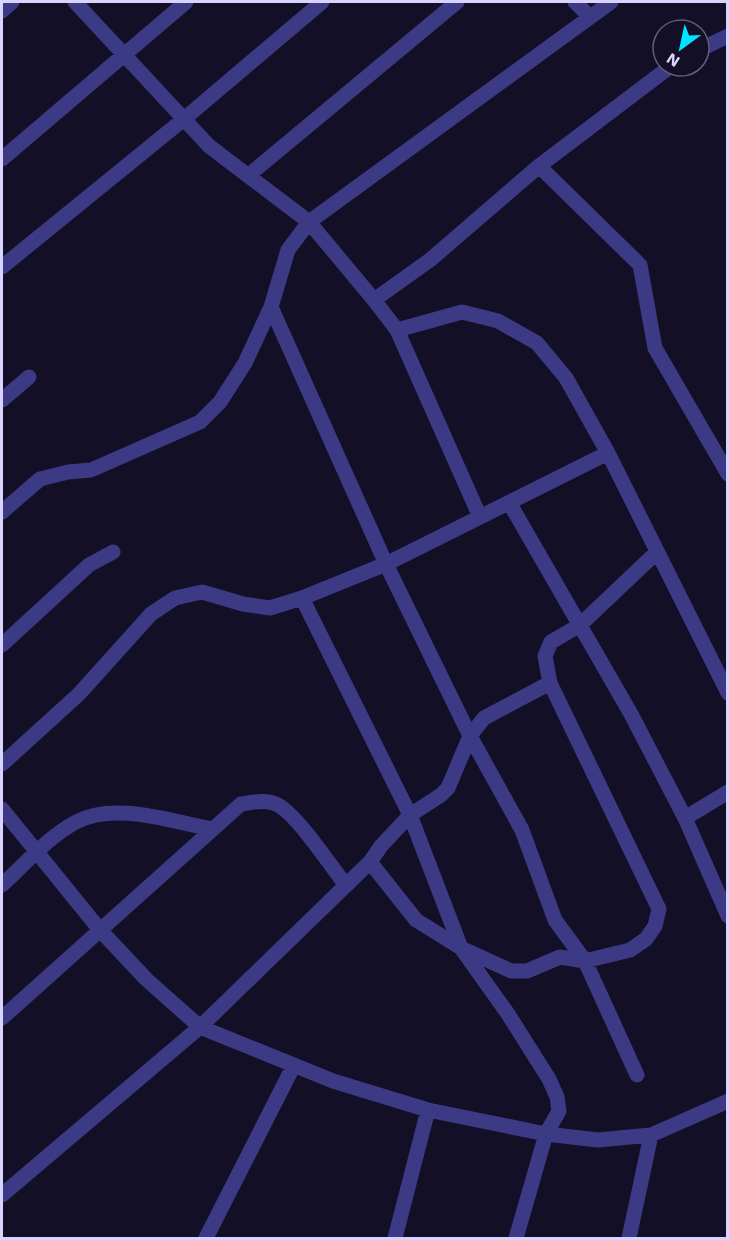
<svg xmlns="http://www.w3.org/2000/svg" width="729" height="1240" viewBox="0 0 729 1240" font-family="'Work Sans',sans-serif">
	<rect width="100%" height="100%" fill="#130f26"/>
	<g fill="none" stroke-linecap="round" stroke-linejoin="round">
		<path stroke="#3d3a85" stroke-width="15" d="M 75,2 L 209,146 L 309,222 L 374,300 L 397,330 L 480,517
			M 575,2 L 589,16
			M 2,11 L 12,2
			M 699,50 L 728,36
			M 2,159 L 186,2
			M 539,166 L 640,265 L 655,348 L 728,474
			M 249,175 L 457,2
			M 2,267 L 184,119 L 322,2
			M 374,300 L 430,260 L 539,166 L 671,66
			M 271,307 L 386,564 L 470,736 L 522,830 L 555,920 L 585,961 L 637,1075
			M 397,330 L 462,312 L 498,321 L 537,343 L 566,378 L 608,453 L 728,693
			M 2,400 L 29,377
			M 510,504 L 631,714 L 685,818 L 728,916
			M 2,512 L 40,479 L 68,472 L 91,470 L 200,422 L 220,402 L 245,363 L 271,307 L 288,250 L 309,222 L 611,2
			M 302,598 L 410,815 L 461,948 L 508,1014 L 549,1079 L 557,1097 L 559,1111 L 546,1134 L 516,1238
			M 2,645 L 89,565 L 113,552
			M 2,764 L 79,694 L 151,614 L 175,598 L 202,592 L 243,604 L 270,608 L 302,598 L 386,564 L 608,453
			M 2,809 L 100,930 L 146,979 L 200,1027 L 333,1081 L 428,1110 L 546,1134 L 598,1140 L 651,1135 L 728,1101
			M 685,818 L 728,792
			M 370,862 L 416,920 L 461,948 L 511,971 L 527,971 L 560,957 L 585,961 L 630,950 L 646,939 L 655,926 L 659,909 L 550,683 L 545,656 L 551,642 L 580,625 L 657,552
			M 2,885 C 25,864 48,837 76,822 C 115,801 172,822 213,829
			M 2,1018 L 241,804 C 253,802 267,799 278,805 C 298,816 330,865 345,884
			M 2,1195 L 200,1027 L 370,862 L 381,846 L 410,815 L 441,795 L 448,788 L 470,736 L 484,718 L 550,683
			M 206,1238 L 294,1065
			M 395,1238 L 428,1110
			M 629,1238 L 651,1135"/>
	</g>
	<rect width="729" height="1240" fill="none" stroke="#d9d4ff" stroke-width="6"/>
	<g transform="translate(681 48) rotate(213)"><circle r="28" fill="#130f26" stroke="#625e7d" stroke-width="1.5"/>
	<path d="M0-4.5L10 22L0 15L-10 22Z" fill="#00e5ff"/>
	<text y="-9" font-size="16" font-weight="bold" text-anchor="middle" fill="#d9d4ff">N</text>
	</g>
</svg>
